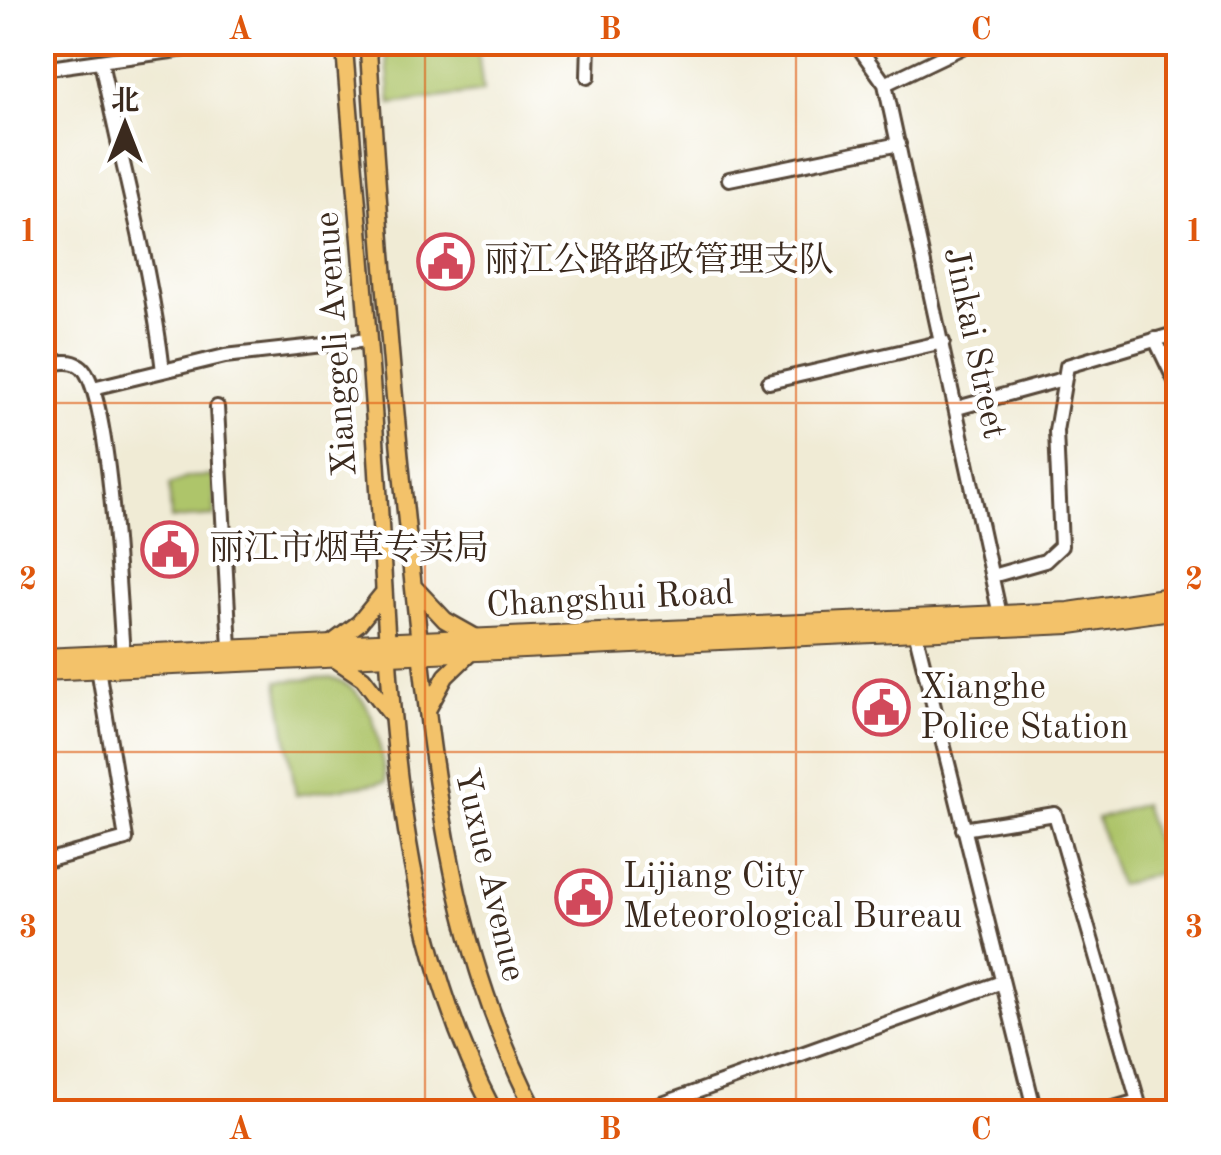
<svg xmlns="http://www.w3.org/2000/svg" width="1221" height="1155" viewBox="0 0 1221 1155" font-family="'Old Standard TT','Noto Serif SC',serif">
	<rect width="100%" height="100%" fill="#fff"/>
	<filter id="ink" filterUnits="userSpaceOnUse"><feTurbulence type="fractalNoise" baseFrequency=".01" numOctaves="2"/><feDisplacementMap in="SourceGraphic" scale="20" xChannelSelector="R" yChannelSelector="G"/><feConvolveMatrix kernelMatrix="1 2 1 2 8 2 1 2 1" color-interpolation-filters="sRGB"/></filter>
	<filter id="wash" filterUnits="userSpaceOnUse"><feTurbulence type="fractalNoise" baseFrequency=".0048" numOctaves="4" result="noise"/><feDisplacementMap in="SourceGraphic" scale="40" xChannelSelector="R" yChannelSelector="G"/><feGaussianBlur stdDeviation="2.25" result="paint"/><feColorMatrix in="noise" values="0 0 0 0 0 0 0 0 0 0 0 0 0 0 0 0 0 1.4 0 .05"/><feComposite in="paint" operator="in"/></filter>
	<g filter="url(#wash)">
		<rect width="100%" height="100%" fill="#f0ebd5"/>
		<path fill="#aec56a" stroke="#747844" stroke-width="2.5" d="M 385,43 L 477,43 L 483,92 L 391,104 Z
			M 214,476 L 215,516 L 171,519 L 169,485 L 189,477 Z
			M 331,678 C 378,693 378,741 386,782 L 296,795 L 278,681 Z
			M 1143,804 L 1165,871 L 1119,885 L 1097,819 Z"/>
	</g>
	<g filter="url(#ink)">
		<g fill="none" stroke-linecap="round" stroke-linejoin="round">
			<defs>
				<path id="minor" d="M 855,42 L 885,84 L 1000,615
					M 101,61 C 121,165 151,266 163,371
					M 42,69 L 236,42
					M 588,77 L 589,42
					M 885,84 L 973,42
					M 729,179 L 899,144
					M 1155,339 L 1178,387
					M 42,367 C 54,364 69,358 80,366 C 111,386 119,610 123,654
					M 769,382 L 943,342
					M 93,388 L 225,356 L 368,340
					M 217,407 L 230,648
					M 957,408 L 1063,379
					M 992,576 L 1045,561 L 1061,546 L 1056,431 L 1067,366 L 1178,333
					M 915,631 L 1035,1112
					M 963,829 L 1055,814 L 1138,1101 L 1100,1112
					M 42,862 L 126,839 L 98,668
					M 640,1112 L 1002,982"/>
				<path id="major" d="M 344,42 C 355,183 369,324 377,464 C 391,685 389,911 494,1112
					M 368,42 C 379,226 394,410 414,593 C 434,773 450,949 536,1112
					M 415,588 L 445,620 L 477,638
					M 331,644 L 359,623 L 384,592
					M 332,657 L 363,678 L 389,712
					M 428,709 L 446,676 L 472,651"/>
				<path id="highway" d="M 42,658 L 1069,612 L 1178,596
					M 42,671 L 1070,624 L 1178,609"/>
			</defs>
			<use href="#minor" stroke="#564739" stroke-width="18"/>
			<use href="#major" stroke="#564739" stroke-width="20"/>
			<use href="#highway" stroke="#564739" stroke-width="22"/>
			<use href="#minor" stroke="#fff" stroke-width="12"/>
			<use href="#major" stroke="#f3c26a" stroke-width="15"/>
			<use href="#highway" stroke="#f3c26a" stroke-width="18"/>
		</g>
	</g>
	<path fill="none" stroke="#df570d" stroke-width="2.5" stroke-opacity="0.55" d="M 425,42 L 425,1112M 796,42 L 796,1112M 42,403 L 1178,403M 42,752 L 1178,752"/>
	<defs>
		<symbol id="civic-ring" viewBox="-11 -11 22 22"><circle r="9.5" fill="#fff" stroke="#d1495b" stroke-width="1.5"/><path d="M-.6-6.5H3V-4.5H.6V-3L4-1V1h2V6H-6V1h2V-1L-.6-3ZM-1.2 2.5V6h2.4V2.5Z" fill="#d1495b"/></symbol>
	</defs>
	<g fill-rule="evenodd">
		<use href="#civic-ring" x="414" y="230" width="63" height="63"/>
		<use href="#civic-ring" x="138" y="518" width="63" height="63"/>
		<use href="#civic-ring" x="850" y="676" width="63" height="63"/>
		<use href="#civic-ring" x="552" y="866" width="63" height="63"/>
	</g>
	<g text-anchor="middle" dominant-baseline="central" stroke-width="9" stroke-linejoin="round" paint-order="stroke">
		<g font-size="35" fill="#3b2a1e" stroke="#fff" text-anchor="start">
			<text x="484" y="261">丽江公路路政管理支队</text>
			<text x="209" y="549">丽江市烟草专卖局</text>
			<text x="920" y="688">Xianghe<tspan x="920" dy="40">Police Station</tspan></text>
			<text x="623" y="877">Lijiang City<tspan x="623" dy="40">Meteorological Bureau</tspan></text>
		</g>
		<g font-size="35" fill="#3b2a1e" stroke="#fff">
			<text transform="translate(974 343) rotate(78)">Jinkai Street</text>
			<text transform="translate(337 344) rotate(-94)">Xianggeli Avenue</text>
			<text transform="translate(610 600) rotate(-3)">Changshui Road</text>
			<text transform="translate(489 875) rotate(77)">Yuxue Avenue</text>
		</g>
	</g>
	<rect width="1221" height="1155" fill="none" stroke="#fff" stroke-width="110"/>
	<g transform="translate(125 125)" stroke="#ffffff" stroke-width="8" paint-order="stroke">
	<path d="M0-8L18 38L0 25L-18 38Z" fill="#3b2a1e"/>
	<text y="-15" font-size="28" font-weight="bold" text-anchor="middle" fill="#3b2a1e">北</text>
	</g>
	<rect x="55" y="55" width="1111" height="1045" fill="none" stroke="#df570d" stroke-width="4"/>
	<g font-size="32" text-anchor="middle" font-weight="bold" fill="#df570d">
		<text x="240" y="39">A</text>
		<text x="610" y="39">B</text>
		<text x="981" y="39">C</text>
		<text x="28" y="241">1</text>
		<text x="1194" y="241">1</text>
		<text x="28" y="589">2</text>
		<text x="1194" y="589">2</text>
		<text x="28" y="937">3</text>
		<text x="1194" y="937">3</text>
		<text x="240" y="1139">A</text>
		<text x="610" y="1139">B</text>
		<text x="981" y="1139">C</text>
	</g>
</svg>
